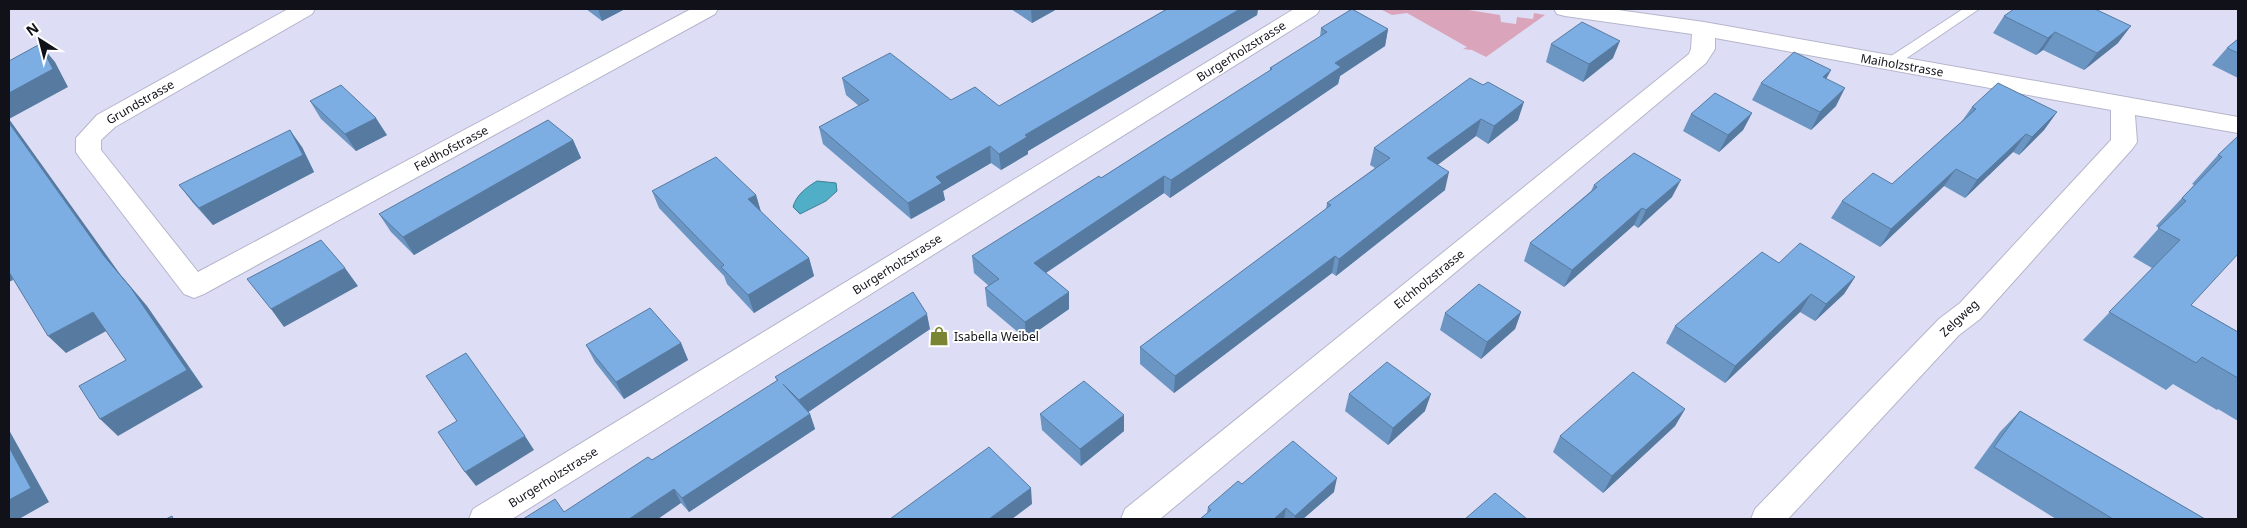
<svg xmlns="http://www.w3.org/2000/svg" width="2247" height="528" viewBox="0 0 2247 528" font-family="'Noto Sans',sans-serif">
	<rect width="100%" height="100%" fill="#dddef5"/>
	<path fill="#daa4bb" d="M 1380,9 L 1462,9 L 1500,15 L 1501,22 L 1516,24 L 1517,17 L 1533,19 L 1534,13 L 1545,15 L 1486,57 L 1472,50 L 1463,49 L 1467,47 L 1407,13 L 1392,15 Z"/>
	<path fill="#50aec7" stroke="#3d7f93" d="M 817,181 L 836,183 L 837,191 L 826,201 L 800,214 L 793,207 C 796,195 807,187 817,181 Z"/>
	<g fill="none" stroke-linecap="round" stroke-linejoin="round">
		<defs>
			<path id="service" d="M 1963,9 L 1979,9 L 1895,66 L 1885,66 L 1883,63 L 1885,60 Z"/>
			<path id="minor" d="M 288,9 L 315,9 L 312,14 L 115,127 L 101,140 L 101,150 L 198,272 L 691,9 L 718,9 L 715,14 L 204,294 L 194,298 L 184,294 L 80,158 L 76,152 L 76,138 L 97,115 Z
				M 1294,9 L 1320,9 L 1317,14 L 512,519 L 469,519 L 473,509 Z
				M 1554,9 L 1611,9 L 1704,22 L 2238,117 L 2238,133 L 2135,115 L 2137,142 L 2133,148 L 1980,319 L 1959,335 L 1788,519 L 1751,519 L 1755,509 L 1939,319 L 1960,303 L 2111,140 L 2111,110 L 1715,38 L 1715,49 L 1706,63 L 1160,519 L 1121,519 L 1125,509 L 1689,54 L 1691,49 L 1692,34 L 1565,16 L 1557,14 Z"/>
		</defs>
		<use href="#service" stroke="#b5b5cc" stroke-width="2"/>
		<use href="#minor" stroke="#b5b5cc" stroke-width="2"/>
		<use href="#service" fill="#fff" fill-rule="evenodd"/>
		<use href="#minor" fill="#fff" fill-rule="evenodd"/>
	</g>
	<path fill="#6b96c4" d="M 586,9 L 625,9 L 602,21 Z
		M 1011,9 L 1057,9 L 1032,23 Z
		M 1167,9 L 1258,9 L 1257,15 L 1028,151 L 1028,154 L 1001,170 L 991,163 L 943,191 L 945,200 L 911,219 L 823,144 L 819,127 L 859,106 L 846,95 L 842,78 L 951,100 L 999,106 Z
		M 2004,16 L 2118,43 L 2084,70 L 2043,50 L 2036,55 L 1993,33 Z
		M 1321,28 L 1388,29 L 1385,46 L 1340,76 L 1338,84 L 1170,198 L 1164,193 L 1046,273 L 1069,309 L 1026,339 L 987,306 L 985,288 L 989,286 L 974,273 L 972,256 L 1101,178 L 1270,71 L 1270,68 L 1320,37 Z
		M 2238,39 L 2238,78 L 2212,65 L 2227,48 Z
		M 1551,44 L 1613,58 L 1583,82 L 1546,62 Z
		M 1831,70 L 1826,79 L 1836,106 L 1811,130 L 1752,100 L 1761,83 Z
		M 1483,85 L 1518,120 L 1488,144 L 1476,136 L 1437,165 L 1445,190 L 1336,276 L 1332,273 L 1174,393 L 1140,364 L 1140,347 L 1326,209 L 1327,203 L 1375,168 L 1370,165 L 1374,148 Z
		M 310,101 L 387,135 L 356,151 L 321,119 Z
		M 1972,107 L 2057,112 L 2044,130 L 2019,155 L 2013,152 L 1965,198 L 1944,186 L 1880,247 L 1831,218 L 1842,201 L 1892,184 L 1962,121 Z
		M 1752,113 L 1743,130 L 1719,152 L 1683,131 L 1691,114 Z
		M 2238,136 L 2191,305 L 2238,332 L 2238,421 L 2218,409 L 2217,410 L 2173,384 L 2166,390 L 2083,340 L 2152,268 L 2133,257 L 2159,228 L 2156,226 L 2194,185 L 2192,184 L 2218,155 Z
		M 573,140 L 581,158 L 414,255 L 391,232 L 379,214 Z
		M 302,147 L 314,172 L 213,225 L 193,203 L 179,185 Z
		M 1594,185 L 1672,197 L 1638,228 L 1634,225 L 1564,287 L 1524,261 L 1530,243 L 1591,191 Z
		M 652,191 L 756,195 L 761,212 L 809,258 L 814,276 L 754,313 L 727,284 L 724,276 L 659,208 Z
		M 1779,263 L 1855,277 L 1844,294 L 1815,321 L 1800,312 L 1725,383 L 1666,343 L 1675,326 Z
		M 1521,312 L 1515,329 L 1481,359 L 1440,330 L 1445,313 Z
		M 930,329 L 808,412 L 810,414 L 815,429 L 689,512 L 681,503 L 564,512 L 652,460 L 777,381 L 775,377 Z
		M 681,343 L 688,360 L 624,399 L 595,362 L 586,345 Z
		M 1349,394 L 1425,411 L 1388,445 L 1345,411 Z
		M 1685,409 L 1675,426 L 1603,493 L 1553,452 L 1560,436 Z
		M 2020,411 L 2205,519 L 2056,519 L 1974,468 L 2000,432 Z
		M 1040,414 L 1124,431 L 1081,466 L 1042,430 Z
		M 1242,484 L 1334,492 L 1303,519 L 1200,519 L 1207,513 L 1208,507 Z"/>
	<path fill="#577aa0" d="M 598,9 L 625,9 L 602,21 Z
		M 1031,9 L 1057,9 L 1032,23 Z
		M 1240,9 L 1258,9 L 1257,15 L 1028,151 L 1028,154 L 1001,170 L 999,154 L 1025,135 Z
		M 2131,26 L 2118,43 L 2084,70 L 2097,53 Z
		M 1388,29 L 1385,46 L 1340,76 L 1338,84 L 1170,198 L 1171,180 L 1335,63 Z
		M 2055,32 L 2043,50 L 2036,55 L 2048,38 Z
		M 1620,41 L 1613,58 L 1583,82 L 1589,64 Z
		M 40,44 L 55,62 L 68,87 L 9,119 L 9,93 Z
		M 1831,70 L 1821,88 L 1823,77 Z
		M 1845,88 L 1836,106 L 1811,130 L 1820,112 Z
		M 1524,102 L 1518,120 L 1488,144 L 1494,126 Z
		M 2057,112 L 2044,130 L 2019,155 L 2032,137 Z
		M 1752,113 L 1743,130 L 1719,152 L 1728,135 Z
		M 376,118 L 387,135 L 356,151 L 345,134 Z
		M 9,119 L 120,274 L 147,306 L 203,387 L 118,436 L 100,419 L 187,370 L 104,256 L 9,123 Z
		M 1481,119 L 1476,136 L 1423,176 L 1427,158 Z
		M 290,130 L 302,147 L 314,172 L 213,225 L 199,208 Z
		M 2026,134 L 2013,152 L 1965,198 L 1977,180 Z
		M 573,140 L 581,158 L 414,255 L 403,237 Z
		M 990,146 L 991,163 L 943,191 L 945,200 L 911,219 L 908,203 L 936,177 Z
		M 1956,169 L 1944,186 L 1880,247 L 1891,229 Z
		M 1449,172 L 1445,190 L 1336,276 L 1339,259 Z
		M 1164,176 L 1164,193 L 1035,280 L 1034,263 Z
		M 1681,180 L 1672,197 L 1638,228 L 1646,210 Z
		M 756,195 L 761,212 L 748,199 Z
		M 1642,208 L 1634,225 L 1564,287 L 1572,270 Z
		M 1335,256 L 1332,273 L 1174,393 L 1175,376 Z
		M 809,258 L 814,276 L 754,313 L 748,295 Z
		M 345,268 L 358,286 L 284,327 L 271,309 Z
		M 9,269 L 13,280 L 9,282 Z
		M 1855,277 L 1844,294 L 1815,321 L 1826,304 Z
		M 1069,292 L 1069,309 L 1026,339 L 1025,322 Z
		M 1811,294 L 1800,312 L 1725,383 L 1735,366 Z
		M 93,312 L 110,329 L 66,353 L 48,336 Z
		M 1521,312 L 1515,329 L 1481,359 L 1487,342 Z
		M 927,314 L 930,329 L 804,415 L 799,400 Z
		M 681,343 L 688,360 L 624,399 L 616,382 Z
		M 1431,394 L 1425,411 L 1388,445 L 1393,428 Z
		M 1685,409 L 1675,426 L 1603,493 L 1612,476 Z
		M 810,414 L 815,429 L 689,512 L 682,498 Z
		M 1124,415 L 1124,431 L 1081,466 L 1080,449 Z
		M 9,430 L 49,502 L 19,519 L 9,519 Z
		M 525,436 L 534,450 L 476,486 L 465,472 Z
		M 1337,478 L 1334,492 L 1303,519 L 1294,519 L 1295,516 Z
		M 1031,488 L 1032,504 L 1012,519 L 989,519 Z
		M 674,489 L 681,503 L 658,519 L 629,519 Z
		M 1286,508 L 1284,519 L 1274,519 Z"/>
	<path fill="#7caee4" stroke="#577aa0" d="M 1167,9 L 1240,9 L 1025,135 L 1027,137 L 999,154 L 990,146 L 936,177 L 942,183 L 908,203 L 819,127 L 869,100 L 842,78 L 890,53 L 951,100 L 975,87 L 999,106 Z
		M 1352,9 L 1388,29 L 1335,63 L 1341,67 L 1171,180 L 1164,176 L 1034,263 L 1069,292 L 1025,322 L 985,288 L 999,279 L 972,256 L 1099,176 L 1101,178 L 1272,69 L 1270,68 L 1327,32 L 1321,28 Z
		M 2014,9 L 2095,9 L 2131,26 L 2097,53 L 2055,32 L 2048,38 L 2004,16 Z
		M 1582,22 L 1620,41 L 1589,64 L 1551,44 Z
		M 2238,39 L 2238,53 L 2227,48 Z
		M 40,44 L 53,69 L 9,93 L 9,61 Z
		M 1794,52 L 1831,70 L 1823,77 L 1845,88 L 1820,112 L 1761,83 Z
		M 1470,78 L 1483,85 L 1488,82 L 1524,102 L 1494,126 L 1481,119 L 1427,158 L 1449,172 L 1339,259 L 1335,256 L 1175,376 L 1140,347 L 1331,205 L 1327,203 L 1390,158 L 1374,148 Z
		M 1998,83 L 2057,112 L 2032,137 L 2026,134 L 1977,180 L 1956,169 L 1891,229 L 1842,201 L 1873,173 L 1892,184 L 1976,109 L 1972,107 Z
		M 341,85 L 376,118 L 345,134 L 310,101 Z
		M 1715,93 L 1752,113 L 1728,135 L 1691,114 Z
		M 548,120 L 573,140 L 403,237 L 379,214 Z
		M 9,123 L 104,256 L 131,288 L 187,370 L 100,419 L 79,386 L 126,360 L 93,312 L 48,336 L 9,272 Z
		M 290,130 L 303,155 L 199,208 L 179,185 Z
		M 2238,136 L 2238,254 L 2191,305 L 2238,332 L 2238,378 L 2202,357 L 2196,363 L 2109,312 L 2180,240 L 2158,228 L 2186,201 L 2182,198 L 2222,157 L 2218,155 Z
		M 1634,153 L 1681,180 L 1646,210 L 1642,208 L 1572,270 L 1530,243 L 1597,187 L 1594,185 Z
		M 716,157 L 756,195 L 748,199 L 809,258 L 748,295 L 721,267 L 724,265 L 652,191 Z
		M 321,240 L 345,268 L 271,309 L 247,279 Z
		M 1800,243 L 1855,277 L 1826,304 L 1811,294 L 1735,366 L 1675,326 L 1762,252 L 1779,263 Z
		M 1479,284 L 1521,312 L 1487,342 L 1445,313 Z
		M 913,292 L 927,314 L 799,400 L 783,384 L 810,414 L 682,498 L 674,489 L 629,519 L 523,519 L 555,499 L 564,512 L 648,457 L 652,460 L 778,380 L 775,377 Z
		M 650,308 L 681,343 L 616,382 L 586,345 Z
		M 466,353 L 525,436 L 465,472 L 438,432 L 457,421 L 426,376 Z
		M 1387,362 L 1431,394 L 1393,428 L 1349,394 Z
		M 1633,372 L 1685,409 L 1612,476 L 1560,436 Z
		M 1084,381 L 1124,415 L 1080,449 L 1040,414 Z
		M 2020,411 L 2205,519 L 2113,519 L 1994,447 Z
		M 1293,441 L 1337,478 L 1295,516 L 1286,508 L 1274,519 L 1200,519 L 1211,510 L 1208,507 L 1238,481 L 1242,484 Z
		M 9,447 L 31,488 L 9,500 Z
		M 989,447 L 1031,488 L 989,519 L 890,519 Z
		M 1495,493 L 1527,519 L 1465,519 Z
		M 172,516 L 173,519 L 166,519 Z"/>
	<defs>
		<symbol id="shop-bare" viewBox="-9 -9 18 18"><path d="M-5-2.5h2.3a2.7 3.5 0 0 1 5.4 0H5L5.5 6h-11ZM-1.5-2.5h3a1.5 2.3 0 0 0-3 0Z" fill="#798532" stroke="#fff" stroke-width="2.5" paint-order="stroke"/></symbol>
	</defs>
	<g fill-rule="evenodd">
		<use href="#shop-bare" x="925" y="322" width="28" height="28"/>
	</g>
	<g text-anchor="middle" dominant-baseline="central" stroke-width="4" stroke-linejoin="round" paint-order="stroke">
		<g font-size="12" fill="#111119" stroke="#fff">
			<text transform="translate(1241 51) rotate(-32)">Burgerholzstrasse</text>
			<text transform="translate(1902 65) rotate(10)">Maiholzstrasse</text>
			<text transform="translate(140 102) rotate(-30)">Grundstrasse</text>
			<text transform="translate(451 148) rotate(-28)">Feldhofstrasse</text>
			<text transform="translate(897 264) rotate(-32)">Burgerholzstrasse</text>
			<text transform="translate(1429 279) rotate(-39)">Eichholzstrasse</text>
			<text transform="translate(1959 318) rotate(-43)">Zelgweg</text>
			<text transform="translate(553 477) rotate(-32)">Burgerholzstrasse</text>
		</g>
		<g font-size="12" fill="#111119" stroke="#fff" text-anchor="start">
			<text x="954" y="336">Isabella Weibel</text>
		</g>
	</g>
	<rect width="2247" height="528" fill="none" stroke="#111119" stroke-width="20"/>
	<g transform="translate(40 40) rotate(324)" stroke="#ffffff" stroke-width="4" paint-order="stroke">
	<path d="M0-4L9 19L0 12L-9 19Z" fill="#111119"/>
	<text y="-8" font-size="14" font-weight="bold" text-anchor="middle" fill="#111119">N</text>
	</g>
</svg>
